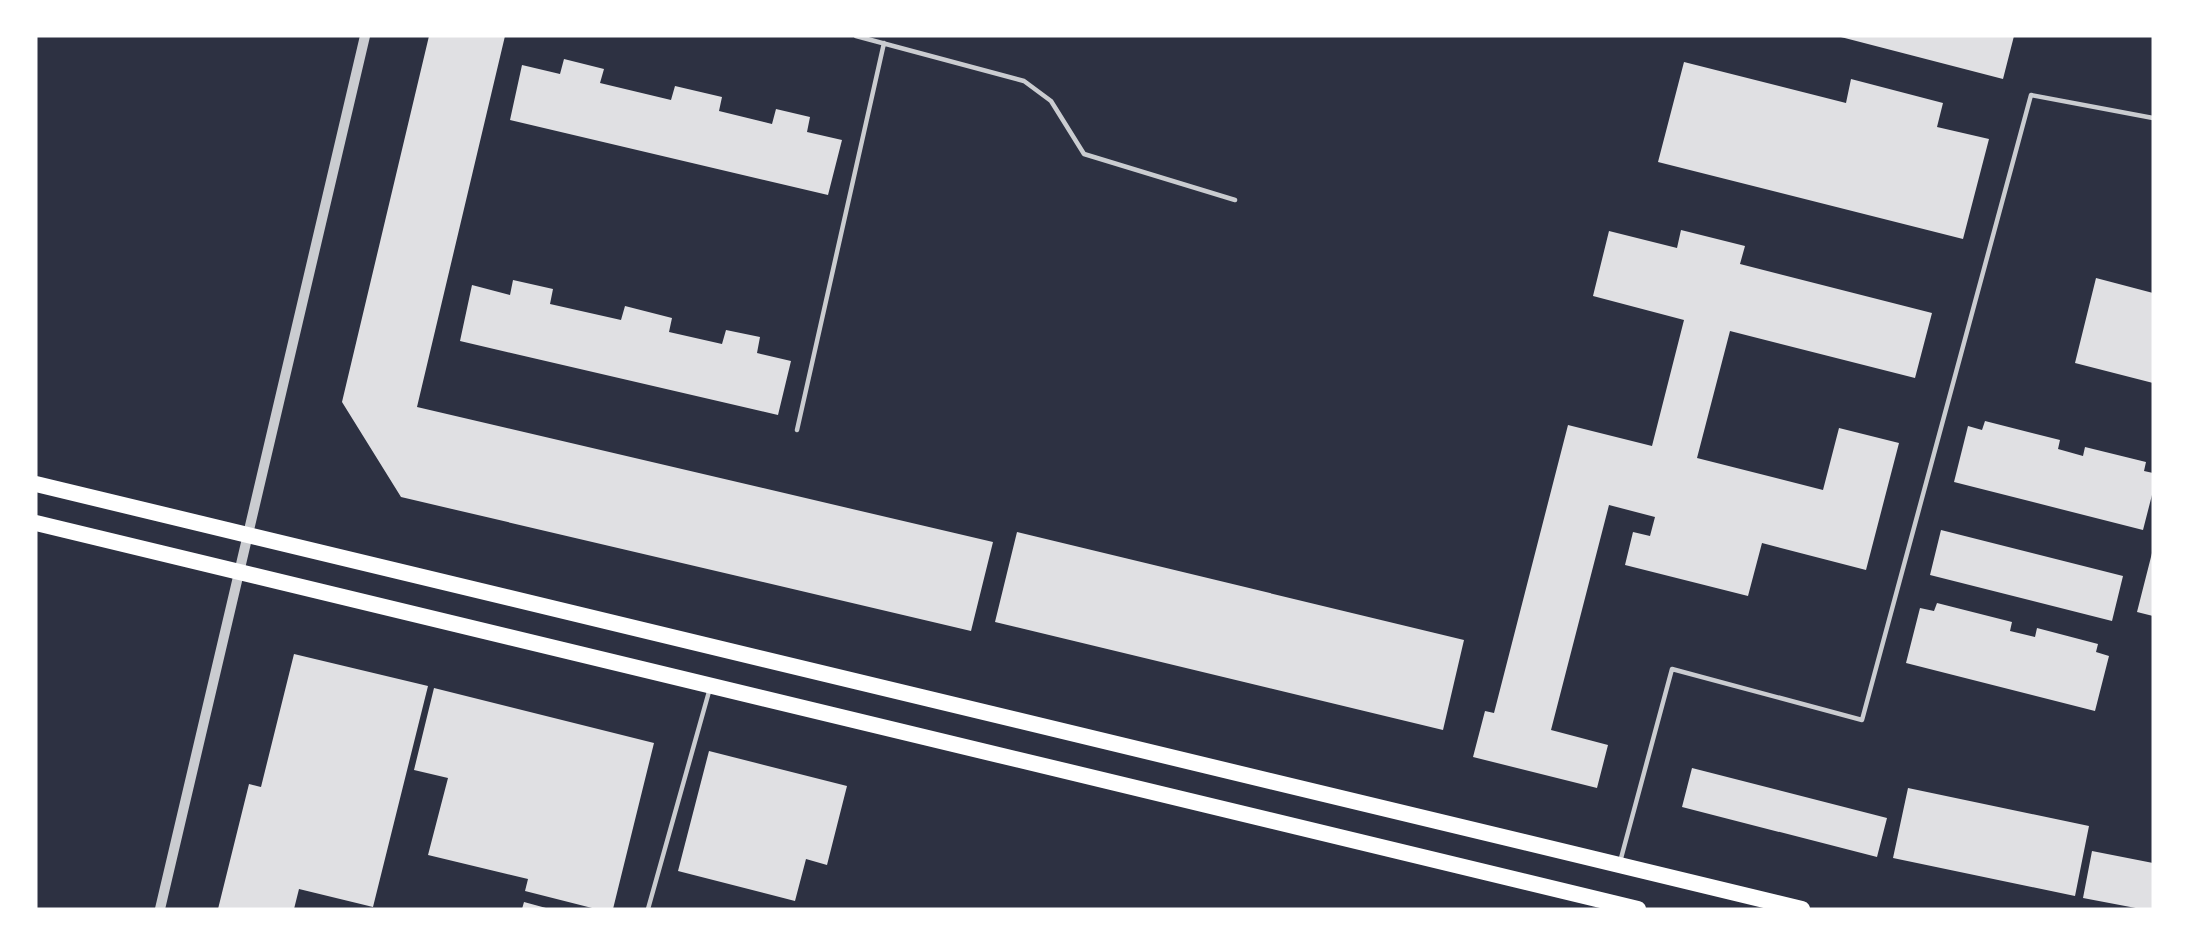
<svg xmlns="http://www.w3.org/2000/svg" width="2189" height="945" viewBox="0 0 2189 945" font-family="'PT Sans Narrow',sans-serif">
	<rect width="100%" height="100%" fill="#2d3142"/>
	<path fill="#e0e0e3" d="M 429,36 L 505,36 L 417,407 L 993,542 L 971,631 L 401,497 L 342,402 Z
		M 1837,36 L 2014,36 L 2003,79 Z
		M 564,59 L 604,69 L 600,83 L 671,100 L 675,86 L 722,97 L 719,111 L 772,124 L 776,109 L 810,117 L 807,132 L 842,140 L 828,195 L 510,120 L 522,65 L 560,74 Z
		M 1684,62 L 1846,103 L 1851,79 L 1943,103 L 1937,127 L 1989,139 L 1963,239 L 1658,162 Z
		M 1681,230 L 1745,246 L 1740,264 L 1932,313 L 1915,378 L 1730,331 L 1697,458 L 1823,490 L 1839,428 L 1899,443 L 1866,570 L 1762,543 L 1748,596 L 1625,565 L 1633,532 L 1650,536 L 1655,517 L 1609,505 L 1551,730 L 1608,745 L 1597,788 L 1473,757 L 1485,711 L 1494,713 L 1568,425 L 1652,446 L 1684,320 L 1593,296 L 1609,231 L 1677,248 Z
		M 2096,278 L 2153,293 L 2153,383 L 2075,363 Z
		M 513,280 L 553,289 L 550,304 L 621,320 L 625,306 L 672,318 L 669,332 L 722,344 L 726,330 L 760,337 L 757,353 L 791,361 L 778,415 L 460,341 L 472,285 L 510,295 Z
		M 1985,421 L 2060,440 L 2058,449 L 2083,456 L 2085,447 L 2146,462 L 2144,471 L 2153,473 L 2153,491 L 2143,530 L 1954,482 L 1968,426 L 1982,430 Z
		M 1941,530 L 2123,576 L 2112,621 L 1930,575 Z
		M 1017,532 L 1464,640 L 1443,730 L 995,622 Z
		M 2152,553 L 2153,554 L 2153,616 L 2137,612 Z
		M 1937,603 L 2012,622 L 2010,631 L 2035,637 L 2037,628 L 2098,644 L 2096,652 L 2109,656 L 2095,711 L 1906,663 L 1920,608 L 1934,611 Z
		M 294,654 L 428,686 L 373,907 L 299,889 L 294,909 L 218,909 L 249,784 L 261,787 Z
		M 434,688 L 654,743 L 613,909 L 596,909 L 525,891 L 528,879 L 428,855 L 448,778 L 414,770 Z
		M 709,751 L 847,786 L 827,865 L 806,859 L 795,901 L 678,871 Z
		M 1692,768 L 1887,818 L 1877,857 L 1682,807 Z
		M 1908,788 L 2089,826 L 2075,896 L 1893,858 Z
		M 2092,851 L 2153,863 L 2153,909 L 2141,909 L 2083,898 Z
		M 524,902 L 546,908 L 546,909 L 522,909 Z"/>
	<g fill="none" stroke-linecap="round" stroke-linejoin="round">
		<path stroke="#caccd0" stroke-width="4.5" d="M 856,36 L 1024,81 L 1051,101 L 1084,154 L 1235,200
			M 797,430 L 884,43
			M 1620,862 L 1672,669 L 1862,720 L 2031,95 L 2153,118
			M 648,909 L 710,688"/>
		<path stroke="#caccd0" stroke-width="10" d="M 160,909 L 365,36"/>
		<path stroke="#fff" stroke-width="16" d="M 36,484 L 1802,909
			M 36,523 L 1638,909"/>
	</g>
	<rect width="2189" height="945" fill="none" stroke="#ffffff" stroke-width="75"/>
</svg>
